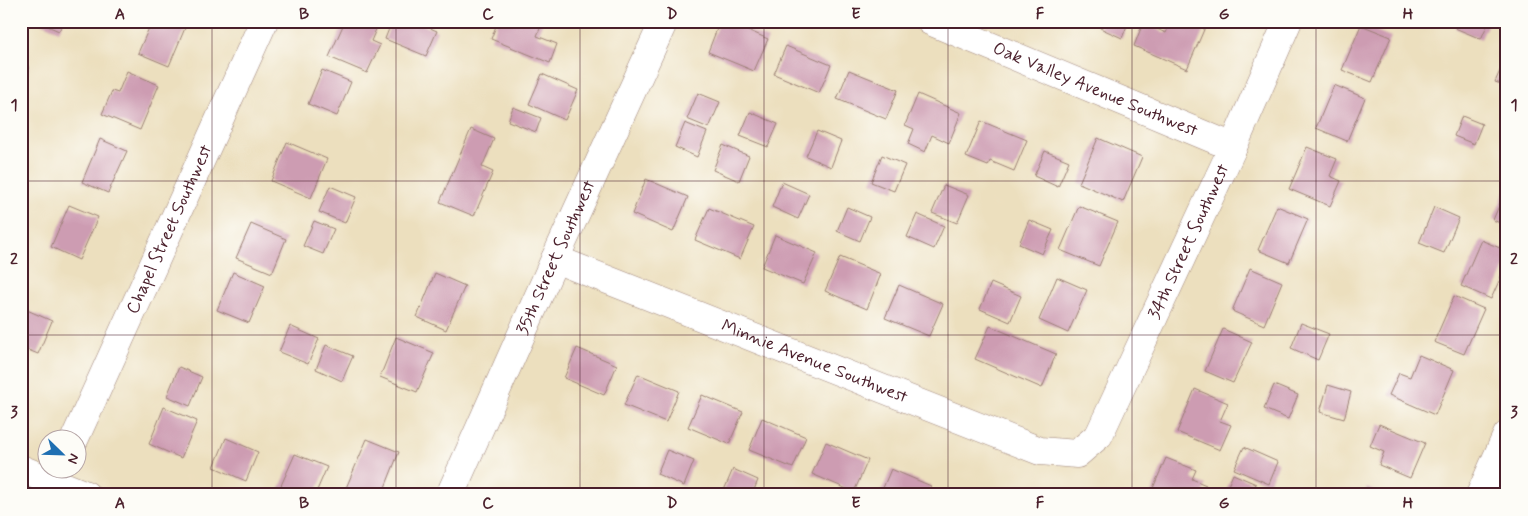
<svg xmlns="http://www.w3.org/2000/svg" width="1528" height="516" viewBox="0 0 1528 516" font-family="Mynerve,sans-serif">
	<rect width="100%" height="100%" fill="#fdfcf7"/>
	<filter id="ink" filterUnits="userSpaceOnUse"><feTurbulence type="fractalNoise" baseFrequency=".02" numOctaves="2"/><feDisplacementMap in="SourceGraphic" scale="10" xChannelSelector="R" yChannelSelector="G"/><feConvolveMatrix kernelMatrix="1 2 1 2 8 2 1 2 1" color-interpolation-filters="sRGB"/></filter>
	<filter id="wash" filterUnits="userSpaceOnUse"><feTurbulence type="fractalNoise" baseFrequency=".0096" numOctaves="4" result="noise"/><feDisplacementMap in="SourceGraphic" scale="20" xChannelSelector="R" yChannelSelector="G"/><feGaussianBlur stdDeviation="1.12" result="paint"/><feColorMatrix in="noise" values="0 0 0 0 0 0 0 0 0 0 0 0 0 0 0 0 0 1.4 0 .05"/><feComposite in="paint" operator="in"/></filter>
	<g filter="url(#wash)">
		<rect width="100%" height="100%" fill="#ecdfbe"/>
		<g id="blocks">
			<path fill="#cd9cb2" d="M 36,21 L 64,21 L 59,31 Z
				M 152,21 L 188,21 L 169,66 L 138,53 Z
				M 345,21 L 364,21 L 377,27 L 371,41 L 380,45 L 367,73 L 329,57 Z
				M 392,21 L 414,21 L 437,31 L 426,56 L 385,39 Z
				M 498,21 L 514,21 L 519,23 L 519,21 L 543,21 L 537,36 L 557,44 L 550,63 L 491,39 Z
				M 720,21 L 727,21 L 768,39 L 754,71 L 708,52 Z
				M 1103,21 L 1129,21 L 1122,38 L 1100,28 Z
				M 1171,21 L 1197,21 L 1206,25 L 1187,69 L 1134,46 L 1143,23 L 1166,33 Z
				M 1458,21 L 1489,21 L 1481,39 L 1455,28 Z
				M 1361,25 L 1391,37 L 1372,82 L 1342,70 Z
				M 786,46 L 831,65 L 819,93 L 774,74 Z
				M 1507,55 L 1507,86 L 1495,82 Z
				M 21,65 L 29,67 L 22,90 L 21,89 Z
				M 322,70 L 351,82 L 337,116 L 308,104 Z
				M 849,70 L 898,90 L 886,119 L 837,99 Z
				M 127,71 L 159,85 L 140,130 L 102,114 L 112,91 L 118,93 Z
				M 542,74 L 578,90 L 565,120 L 529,104 Z
				M 1334,85 L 1365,98 L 1347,141 L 1316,128 Z
				M 698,93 L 720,102 L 709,128 L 687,119 Z
				M 918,94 L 961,113 L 949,143 L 932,135 L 925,152 L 908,144 L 914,129 L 905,125 Z
				M 513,107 L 541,118 L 536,132 L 508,121 Z
				M 750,112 L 778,124 L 768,147 L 740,136 Z
				M 1462,116 L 1482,124 L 1474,144 L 1454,136 Z
				M 981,121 L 1027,140 L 1014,171 L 990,161 L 988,166 L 966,157 Z
				M 685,123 L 707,132 L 697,157 L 675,147 Z
				M 471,129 L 494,139 L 482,167 L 493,172 L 474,216 L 440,202 Z
				M 817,131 L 841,141 L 831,167 L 806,156 Z
				M 1098,138 L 1142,157 L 1123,202 L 1079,183 Z
				M 100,139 L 127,151 L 108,193 L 82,182 Z
				M 287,142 L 327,159 L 311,198 L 271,181 Z
				M 723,145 L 749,156 L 739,181 L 713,170 Z
				M 1307,147 L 1337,159 L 1330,176 L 1341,181 L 1330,206 L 1289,189 Z
				M 1045,151 L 1069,161 L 1058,187 L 1034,176 Z
				M 882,155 L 905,165 L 894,191 L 871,182 Z
				M 646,179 L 688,197 L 673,232 L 632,214 Z
				M 782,182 L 809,194 L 798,219 L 772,207 Z
				M 944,185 L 969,195 L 957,223 L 932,213 Z
				M 330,186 L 356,197 L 345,223 L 319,212 Z
				M 1507,187 L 1507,226 L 1493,220 Z
				M 69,205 L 98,217 L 79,260 L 51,247 Z
				M 1079,206 L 1118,222 L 1099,266 L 1060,250 Z
				M 1277,206 L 1308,219 L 1289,263 L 1258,250 Z
				M 847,207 L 870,217 L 860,241 L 837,231 Z
				M 1434,207 L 1459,218 L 1444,253 L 1419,243 Z
				M 709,208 L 754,227 L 740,259 L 695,240 Z
				M 917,214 L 944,226 L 934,249 L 907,237 Z
				M 1029,220 L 1053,230 L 1042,254 L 1019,244 Z
				M 314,221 L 334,229 L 323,254 L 303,246 Z
				M 251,224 L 286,239 L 272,273 L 236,258 Z
				M 775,235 L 817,253 L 803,284 L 762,267 Z
				M 1481,240 L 1507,251 L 1507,263 L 1491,299 L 1461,286 Z
				M 840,257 L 881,274 L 867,309 L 825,291 Z
				M 1250,268 L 1282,282 L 1264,325 L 1232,311 Z
				M 233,272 L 265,286 L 249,323 L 217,310 Z
				M 435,273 L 465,286 L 446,330 L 417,317 Z
				M 1057,277 L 1087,290 L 1068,333 L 1039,320 Z
				M 991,283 L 1021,296 L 1010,322 L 980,309 Z
				M 899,285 L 943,304 L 929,336 L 885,318 Z
				M 1454,296 L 1484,309 L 1464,354 L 1434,342 Z
				M 27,310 L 52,321 L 38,354 L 21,347 L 21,323 Z
				M 1301,323 L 1329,334 L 1318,360 L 1291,348 Z
				M 290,326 L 319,339 L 308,364 L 279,352 Z
				M 990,326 L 1056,354 L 1042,388 L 975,359 Z
				M 1223,329 L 1252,342 L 1233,383 L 1205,371 Z
				M 396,337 L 434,353 L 417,392 L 380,377 Z
				M 326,345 L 353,356 L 342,381 L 316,369 Z
				M 577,348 L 617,365 L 604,395 L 564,378 Z
				M 1419,355 L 1454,370 L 1435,415 L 1389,395 L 1399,373 L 1410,377 Z
				M 179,367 L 202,377 L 190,406 L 167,396 Z
				M 638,374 L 679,391 L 666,422 L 624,405 Z
				M 1274,385 L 1298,395 L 1288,419 L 1264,409 Z
				M 1328,385 L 1351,392 L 1344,419 L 1320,412 Z
				M 1195,389 L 1228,403 L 1220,421 L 1231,425 L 1220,450 L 1177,432 Z
				M 702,395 L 743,412 L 729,444 L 688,427 Z
				M 164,407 L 197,421 L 181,458 L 149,444 Z
				M 762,418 L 806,437 L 793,468 L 749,450 Z
				M 1379,424 L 1425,443 L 1410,478 L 1379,465 L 1384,452 L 1370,446 Z
				M 226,438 L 258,452 L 246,481 L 214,467 Z
				M 367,439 L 399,452 L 382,495 L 343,495 Z
				M 826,442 L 868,460 L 854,492 L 812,474 Z
				M 1244,447 L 1278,462 L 1269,484 L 1234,469 Z
				M 667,450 L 694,461 L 684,486 L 657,474 Z
				M 295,454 L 327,467 L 315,495 L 291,495 L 279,490 Z
				M 1166,458 L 1196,470 L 1192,479 L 1206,485 L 1202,495 L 1150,495 Z
				M 733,469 L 758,480 L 752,495 L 722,495 Z
				M 891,469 L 931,486 L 927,495 L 880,495 Z
				M 1233,474 L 1256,484 L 1252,495 L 1224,495 Z
				M 1367,488 L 1383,495 L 1364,495 Z"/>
		</g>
	</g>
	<g filter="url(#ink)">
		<use href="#blocks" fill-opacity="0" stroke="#9b7f74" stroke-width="1"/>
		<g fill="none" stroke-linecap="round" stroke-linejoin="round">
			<defs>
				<g id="minor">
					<path id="s1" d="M 930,21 L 1233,147"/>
					<path id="s2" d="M 555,259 L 1040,451 L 1077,454 L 1099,435 L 1233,147 L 1288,21"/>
					<path id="s3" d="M 75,438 L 264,21"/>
					<path d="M 21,469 L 86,495"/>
					<path id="s4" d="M 450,495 L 555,259 L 664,21"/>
					<path d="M 1480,495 L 1507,435"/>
				</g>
			</defs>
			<use href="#minor" stroke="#9b7f74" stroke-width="29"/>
			<use href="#minor" stroke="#fff" stroke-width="28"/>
		</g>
	</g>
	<path fill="none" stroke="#4a1f2b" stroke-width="1" stroke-opacity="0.55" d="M 212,21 L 212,495M 396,21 L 396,495M 580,21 L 580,495M 764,21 L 764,495M 948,21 L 948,495M 1132,21 L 1132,495M 1316,21 L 1316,495M 21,181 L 1507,181M 21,335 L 1507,335"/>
	<g text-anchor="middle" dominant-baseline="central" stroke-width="4" stroke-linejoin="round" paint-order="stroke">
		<g font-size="18" fill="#4a1f2b" stroke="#fdfcf7">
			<text stroke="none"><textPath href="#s1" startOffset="179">Oak Valley Avenue Southwest</textPath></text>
			<text stroke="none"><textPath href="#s3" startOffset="229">Chapel Street Southwest</textPath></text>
			<text stroke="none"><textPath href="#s2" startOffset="801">34th Street Southwest</textPath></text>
			<text stroke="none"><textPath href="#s4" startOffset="260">35th Street Southwest</textPath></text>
			<text stroke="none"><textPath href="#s2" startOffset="279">Minnie Avenue Southwest</textPath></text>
		</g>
	</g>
	<rect width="1528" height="516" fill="none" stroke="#fdfcf7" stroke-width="55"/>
	<g transform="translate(62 454) rotate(113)"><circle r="24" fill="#fdfcf7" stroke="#b5a4a5"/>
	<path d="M0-4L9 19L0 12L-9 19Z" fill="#1f6fb2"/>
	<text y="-8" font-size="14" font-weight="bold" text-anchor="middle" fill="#4a1f2b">N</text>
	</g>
	<rect x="28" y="28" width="1472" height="460" fill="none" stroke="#4a1f2b" stroke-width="2"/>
	<g font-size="16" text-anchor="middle" font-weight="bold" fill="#4a1f2b">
		<text x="120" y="19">A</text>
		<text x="304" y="19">B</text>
		<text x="488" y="19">C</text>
		<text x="672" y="19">D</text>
		<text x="856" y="19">E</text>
		<text x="1040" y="19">F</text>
		<text x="1224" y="19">G</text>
		<text x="1408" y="19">H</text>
		<text x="14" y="110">1</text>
		<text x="1514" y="110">1</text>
		<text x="14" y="264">2</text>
		<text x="1514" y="264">2</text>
		<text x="14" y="417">3</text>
		<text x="1514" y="417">3</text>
		<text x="120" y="508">A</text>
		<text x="304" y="508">B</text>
		<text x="488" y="508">C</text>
		<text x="672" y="508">D</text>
		<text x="856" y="508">E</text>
		<text x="1040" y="508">F</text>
		<text x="1224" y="508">G</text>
		<text x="1408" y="508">H</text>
	</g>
</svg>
